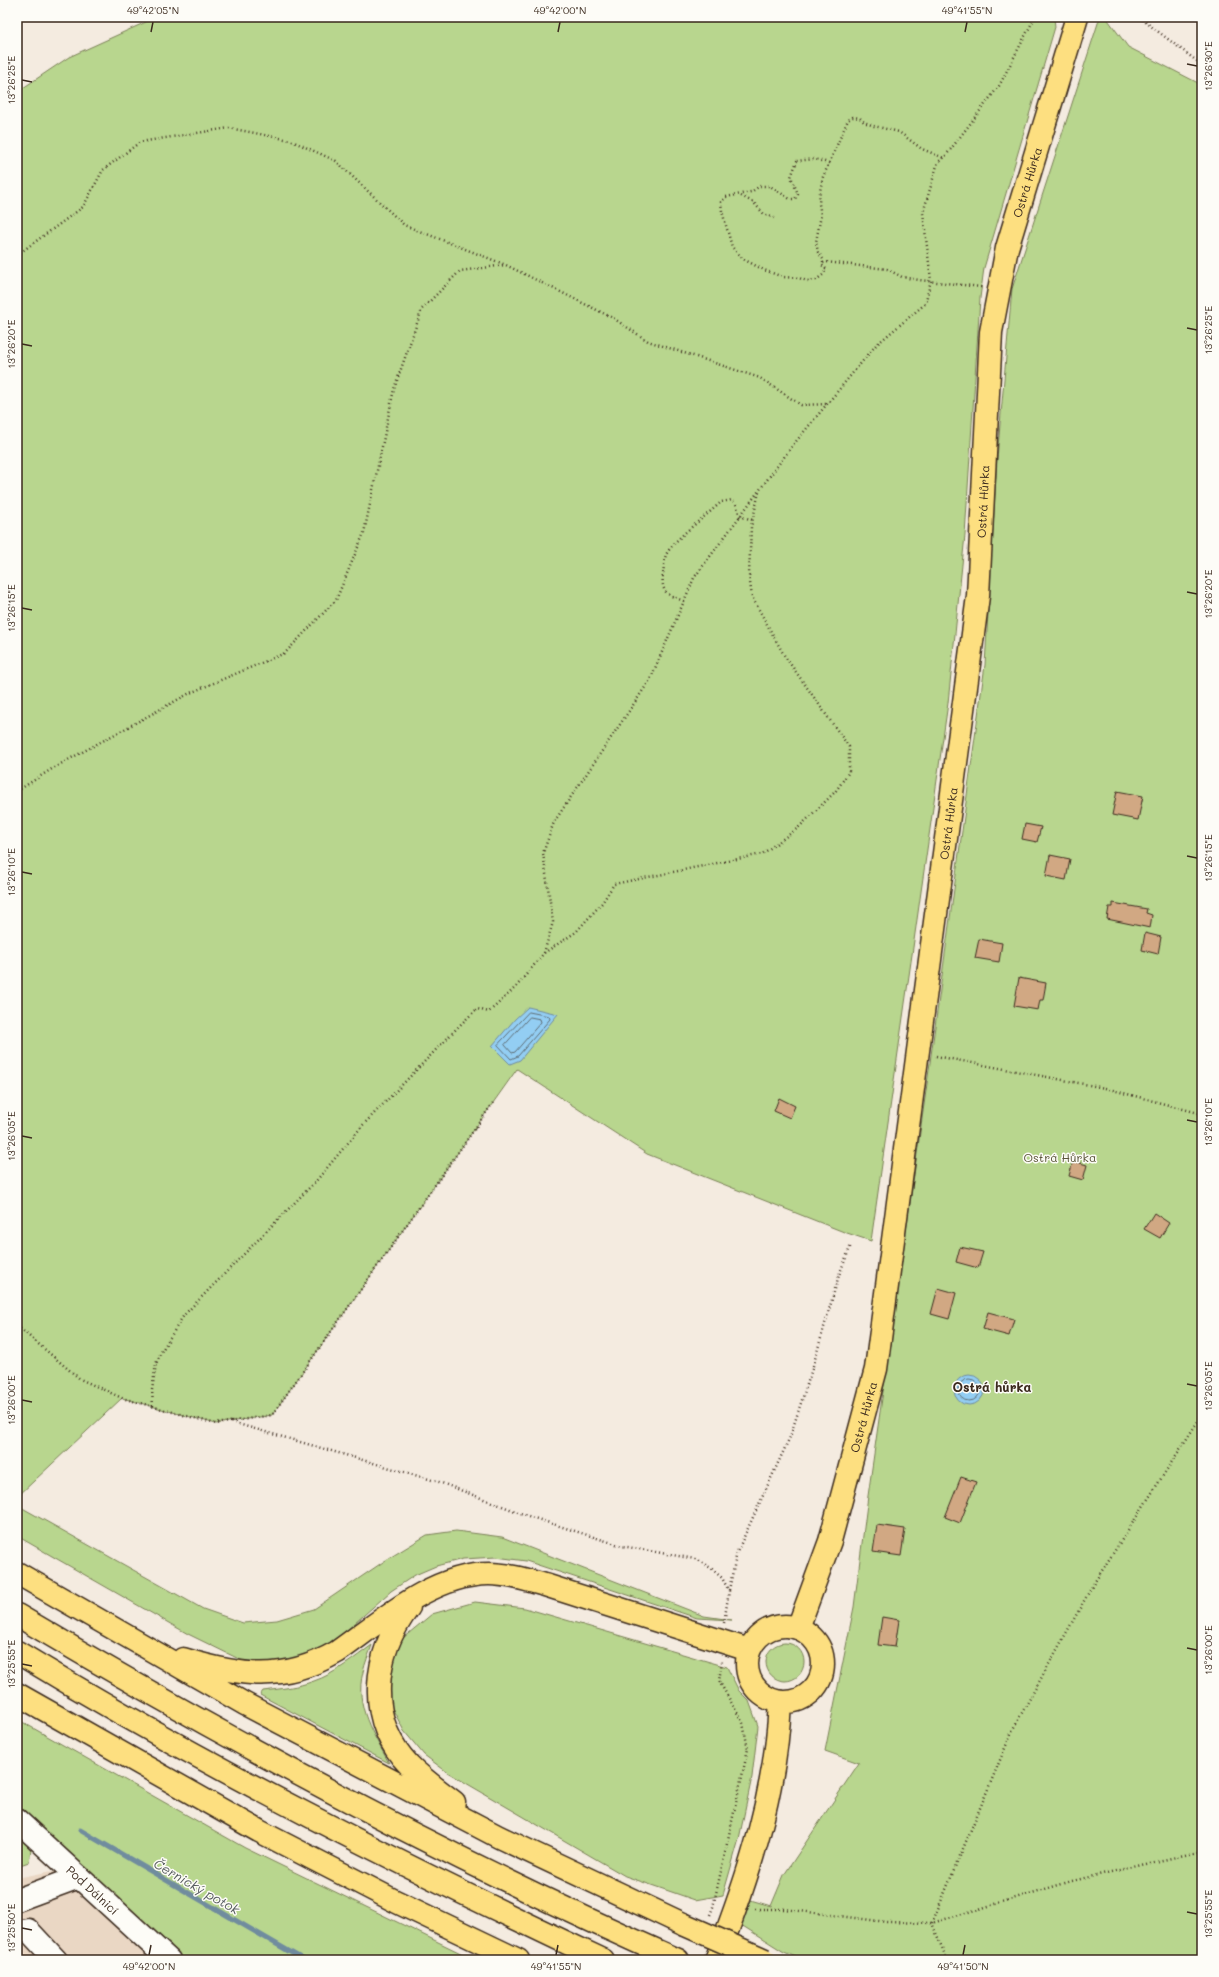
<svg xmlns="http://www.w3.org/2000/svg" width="1219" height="1977" viewBox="0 0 1219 1977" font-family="Mali,sans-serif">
	<rect width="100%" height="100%" fill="#f4ebe0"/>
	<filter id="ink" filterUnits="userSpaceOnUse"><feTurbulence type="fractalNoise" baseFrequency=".025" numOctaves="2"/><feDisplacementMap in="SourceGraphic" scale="8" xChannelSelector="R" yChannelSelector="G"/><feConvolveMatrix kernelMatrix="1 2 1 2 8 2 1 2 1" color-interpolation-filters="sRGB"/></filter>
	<g filter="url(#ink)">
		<path fill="#ead7c4" d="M 77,1866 L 185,1960 L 17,1960 L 17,1878 Z"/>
		<path fill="#b8d68e" stroke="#7a8056" d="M 157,17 L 1054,17 L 1055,27 L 984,268 L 980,298 L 965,535 L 948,703 L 871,1241 L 844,1232 L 647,1154 L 517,1069 L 272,1415 L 216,1424 L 122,1398 L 17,1497 L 17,92 L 69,57 Z
			M 1100,17 L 1106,17 L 1128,47 L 1202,85 L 1202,1960 L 803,1960 L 784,1952 L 738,1923 L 747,1899 L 771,1906 L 784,1875 L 859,1763 L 825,1751 L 854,1607 L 868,1496 L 929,1070 L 985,665 L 997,459 L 1012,289 Z
			M 17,1505 L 203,1609 L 243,1623 L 277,1620 L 314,1609 L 386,1560 L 427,1535 L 456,1531 L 502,1537 L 704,1616 L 732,1620 L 697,1618 L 526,1561 L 496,1557 L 463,1559 L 436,1566 L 415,1575 L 391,1591 L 345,1632 L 313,1656 L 283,1663 L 245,1662 L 188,1634 L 17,1536 Z
			M 475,1602 L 525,1608 L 727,1667 L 739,1691 L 749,1701 L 758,1726 L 752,1777 L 739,1839 L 723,1895 L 695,1900 L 625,1876 L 447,1772 L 424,1755 L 404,1731 L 389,1702 L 387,1672 L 403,1638 L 432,1614 Z
			M766 1662a19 19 0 1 1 38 0a19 19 0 1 1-38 0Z
			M 372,1645 C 369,1654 365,1663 363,1672 C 354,1706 374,1735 389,1763 L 260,1695 L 263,1691 C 280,1689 298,1687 314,1681 C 335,1674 354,1658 372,1645 Z
			M 17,1719 L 245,1848 L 475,1960 L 185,1960 L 77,1866 L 17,1809 Z
			M 17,1833 L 31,1850 L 29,1862 L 17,1866 Z"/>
		<path fill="#93cef3" stroke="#708c9e" d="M 528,1007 L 558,1014 L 520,1060 L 510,1064 L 492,1046 L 515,1019 Z
			M954 1390a15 15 0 1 1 30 0a15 15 0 1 1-30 0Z"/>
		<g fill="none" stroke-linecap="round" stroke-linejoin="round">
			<path stroke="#5e6c73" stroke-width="1" d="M 529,1012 L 549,1016 L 550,1019 L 518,1056 L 511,1059 L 498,1045 Z
				M 530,1017 L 540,1019 L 541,1022 L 515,1052 L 512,1053 L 505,1045 Z
				M958 1390a11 11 0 1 1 22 0a11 11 0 1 1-22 0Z"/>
			<path stroke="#708c9e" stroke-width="5" d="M 80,1830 L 304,1960"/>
		</g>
		<path fill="#d1a883" stroke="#3b2a1e" d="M 1117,791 L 1143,796 L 1138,820 L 1112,815 Z
			M 1025,824 L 1041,827 L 1037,842 L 1022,839 Z
			M 1050,855 L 1070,859 L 1066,880 L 1046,876 Z
			M 1113,903 L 1147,909 L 1146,913 L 1152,915 L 1150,928 L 1107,919 L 1109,907 L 1113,907 Z
			M 1145,933 L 1161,937 L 1158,954 L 1142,950 Z
			M 979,939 L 1002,943 L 999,962 L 975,958 Z
			M 1019,978 L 1046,983 L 1043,1000 L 1040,1000 L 1038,1010 L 1014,1006 Z
			M 779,1098 L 795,1106 L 790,1118 L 774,1111 Z
			M 1073,1161 L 1087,1165 L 1083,1180 L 1069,1176 Z
			M 1154,1213 L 1169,1223 L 1160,1238 L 1144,1229 Z
			M 960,1247 L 983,1252 L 978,1268 L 956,1262 Z
			M 938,1288 L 956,1293 L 949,1319 L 931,1314 Z
			M 988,1312 L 1014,1319 L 1009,1336 L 983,1329 Z
			M 961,1477 L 976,1482 L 960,1523 L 945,1517 Z
			M 877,1525 L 905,1529 L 901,1556 L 873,1552 Z
			M 882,1617 L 899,1620 L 895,1647 L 878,1645 Z"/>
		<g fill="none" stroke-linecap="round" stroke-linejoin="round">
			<defs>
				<g id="minor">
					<path id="s1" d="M 17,1820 L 169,1960"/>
					<path d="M 17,1900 L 79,1877"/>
					<path d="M 17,1932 L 28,1930 L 56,1960"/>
				</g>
				<g id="major">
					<circle cx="785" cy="1664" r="38"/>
					<path id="s2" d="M 798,1628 L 830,1541 L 876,1369 L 978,596 L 991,332 L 1007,248 L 1077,17"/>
					<path d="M 716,1960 C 749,1876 776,1793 780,1702"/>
				</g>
				<path id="highway" d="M 17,1573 L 245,1704 L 499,1837 L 683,1924
					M 409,1607 C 373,1654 365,1719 409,1765 C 423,1779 439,1791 454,1802
					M 17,1615 C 231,1742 451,1860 678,1960
					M 17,1652 C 206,1767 403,1866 603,1960
					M 183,1659 C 240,1676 283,1683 337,1652 C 381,1621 433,1574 489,1574 C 508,1574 527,1580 545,1585 L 749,1650
					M 17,1694 L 259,1831 L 397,1902 L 518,1960"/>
			</defs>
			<use href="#minor" stroke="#3b2a1e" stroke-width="25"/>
			<use href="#major" stroke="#3b2a1e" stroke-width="25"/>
			<use href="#highway" stroke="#3b2a1e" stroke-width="25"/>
			<path stroke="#3b2a1e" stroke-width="2.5" stroke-dasharray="1 3" stroke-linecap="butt" d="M 1139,17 L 1202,65
				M 829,163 L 814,159 L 797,161 L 791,177 L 798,194 L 795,199 L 790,199 L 770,186 L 760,186 L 751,192 L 726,197 L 721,202 L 722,211 L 732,247 L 743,259 L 764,270 L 783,277 L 799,278 L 807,281 L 816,280 L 824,274 L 826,269 L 822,265 L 823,263 L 826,262 L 887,269 L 902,277 L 919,280 L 981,287
				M 741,196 L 753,202 L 764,214 L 774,218
				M 17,255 L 83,207 L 103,170 L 140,142 L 229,128 L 290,140 L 336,161 L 404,225 L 506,265 L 613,318 L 648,341 L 760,378 L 801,405 L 828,404
				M 823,263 L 823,259 L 818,252 L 816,242 L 821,215 L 819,204 L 820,191 L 823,177 L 848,120 L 853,117 L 860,118 L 864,122 L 874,126 L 899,132 L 922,149 L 944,158
				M 684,601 C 667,595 661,593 663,574 C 664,568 664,560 666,555 C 674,538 707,516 721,502 L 732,500 L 736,504 L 740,516 L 753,520
				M 17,791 L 55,767 L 190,693 L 285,653 L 336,600 L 364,533 L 394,389 L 422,309 L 460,271 L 505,265
				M 544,953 L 576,932 L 602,903 L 614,884 L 762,854 L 798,828 L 835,792 L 849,772 L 849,747 L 784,655 L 752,597 L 749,575 L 751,527 L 759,492
				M 936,1056 L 1105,1088 L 1202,1114
				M 17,1326 L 80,1379 L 122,1398 L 216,1424 L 272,1415 L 493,1103
				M 153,1406 L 152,1390 L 156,1364 L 161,1352 L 184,1315 L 316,1181 L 363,1125 L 462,1023 L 477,1009 L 489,1012 L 516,987 L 544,953 L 553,922 L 543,853 L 554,822 L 650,680 L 694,578 L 793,445 L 876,345 L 925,304 L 931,280 L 923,213 L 938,162 L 944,158 L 999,86 L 1035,17
				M 231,1422 L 439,1482 L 531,1517 L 622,1546 L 695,1559 L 711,1568 L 722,1578 L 729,1591 L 724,1623
				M 729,1590 L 737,1552 L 790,1437 L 813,1366 L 839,1275 L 851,1245
				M 755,1909 L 784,1909 L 887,1922 L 932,1923 L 1072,1881 L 1202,1851
				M 710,1915 L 713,1907 L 748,1749 L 743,1723 L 719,1681 L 722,1661
				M 947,1960 L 932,1923 L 1013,1729 L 1094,1583 L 1202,1415"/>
			<use href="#minor" stroke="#fdfcf7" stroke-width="22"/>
			<use href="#major" stroke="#fddf80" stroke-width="22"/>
			<use href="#highway" stroke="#fddf80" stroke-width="22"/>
			<defs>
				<path id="highway-bridge" d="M 683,1924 L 765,1960"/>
			</defs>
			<use href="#highway-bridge" stroke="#3b2a1e" stroke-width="25" stroke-linecap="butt"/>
			<use href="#highway-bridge" stroke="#fddf80" stroke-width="22"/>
		</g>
	</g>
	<path fill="none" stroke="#3b2a1e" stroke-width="1.5" d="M 151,32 L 153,22M 558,32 L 560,22M 965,32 L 967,22M 1187,64 L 1197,66M 22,80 L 32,82M 1187,328 L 1197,330M 22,344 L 32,346M 1187,592 L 1197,594M 22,608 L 32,610M 1187,856 L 1197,858M 22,872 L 32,874M 1187,1120 L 1197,1122M 22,1136 L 32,1138M 1187,1384 L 1197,1386M 22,1400 L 32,1402M 1187,1648 L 1197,1650M 22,1664 L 32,1666M 1187,1912 L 1197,1914M 22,1928 L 32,1930M 149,1955 L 151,1945M 556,1955 L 558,1945M 963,1955 L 965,1945"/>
	<g text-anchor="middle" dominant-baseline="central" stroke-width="3" stroke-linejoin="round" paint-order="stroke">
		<g font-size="12" fill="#3b2a1e" stroke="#fdfcf7">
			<text stroke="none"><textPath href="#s2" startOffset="1469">Ostrá Hůrka</textPath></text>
			<text stroke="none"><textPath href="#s2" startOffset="1145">Ostrá Hůrka</textPath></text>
			<text stroke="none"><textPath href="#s2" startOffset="821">Ostrá Hůrka</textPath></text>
			<text stroke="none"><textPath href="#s2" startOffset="221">Ostrá Hůrka</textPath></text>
			<text stroke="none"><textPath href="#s1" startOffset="103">Pod Dálnicí</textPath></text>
		</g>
		<g font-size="12" fill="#5a553a" stroke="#fdfcf7">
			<text x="1060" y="1157">Ostrá Hůrka</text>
		</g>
		<g font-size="13" font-weight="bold" fill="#3b2a1e" stroke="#fdfcf7">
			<text x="992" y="1386">Ostrá hůrka</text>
		</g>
		<g font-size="13" font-style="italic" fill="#555b5e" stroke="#fdfcf7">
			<text transform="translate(197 1886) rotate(30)">Černický potok</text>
		</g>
	</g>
	<rect width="1219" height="1977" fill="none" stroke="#fdfcf7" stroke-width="44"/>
	<rect x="22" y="22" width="1175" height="1933" fill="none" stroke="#3b2a1e" stroke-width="1.5"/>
	<g font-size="10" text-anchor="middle" fill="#3b2a1e">
		<text x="153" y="14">49°42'05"N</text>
		<text x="560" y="14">49°42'00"N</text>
		<text x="967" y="14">49°41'55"N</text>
		<text transform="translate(1208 66) rotate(-90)" y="4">13°26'30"E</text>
		<text transform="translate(11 80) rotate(-90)" y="4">13°26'25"E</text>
		<text transform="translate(1208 330) rotate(-90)" y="4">13°26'25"E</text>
		<text transform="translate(11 344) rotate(-90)" y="4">13°26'20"E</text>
		<text transform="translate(1208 594) rotate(-90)" y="4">13°26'20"E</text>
		<text transform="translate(11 608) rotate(-90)" y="4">13°26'15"E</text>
		<text transform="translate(1208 858) rotate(-90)" y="4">13°26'15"E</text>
		<text transform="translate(11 872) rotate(-90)" y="4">13°26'10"E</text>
		<text transform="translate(1208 1122) rotate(-90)" y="4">13°26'10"E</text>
		<text transform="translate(11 1136) rotate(-90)" y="4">13°26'05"E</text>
		<text transform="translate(1208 1386) rotate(-90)" y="4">13°26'05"E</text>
		<text transform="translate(11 1400) rotate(-90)" y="4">13°26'00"E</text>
		<text transform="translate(1208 1650) rotate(-90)" y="4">13°26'00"E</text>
		<text transform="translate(11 1664) rotate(-90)" y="4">13°25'55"E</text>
		<text transform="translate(1208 1914) rotate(-90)" y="4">13°25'55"E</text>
		<text transform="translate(11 1928) rotate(-90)" y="4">13°25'50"E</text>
		<text x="149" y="1970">49°42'00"N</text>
		<text x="556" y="1970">49°41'55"N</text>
		<text x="963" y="1970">49°41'50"N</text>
	</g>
</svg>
